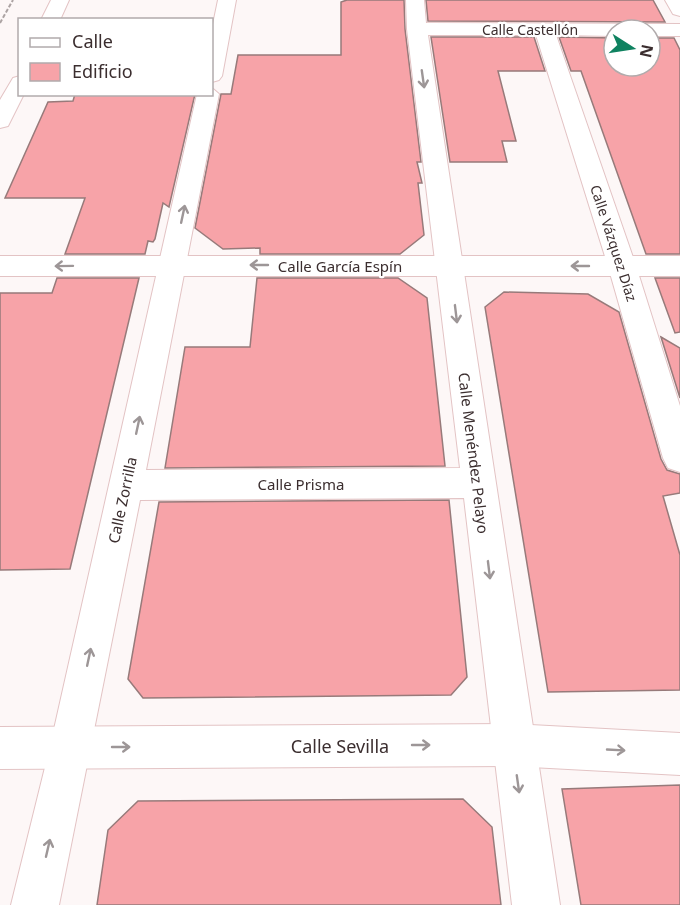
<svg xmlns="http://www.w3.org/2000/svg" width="680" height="905" viewBox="0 0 680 905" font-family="'Noto Sans',sans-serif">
	<rect width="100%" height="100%" fill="#fdf7f7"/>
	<path fill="#f7a3a8" stroke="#977a7a" stroke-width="1.5" d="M 347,0 L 404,0 L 405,29 L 421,162 L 417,162 L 422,183 L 418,183 L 424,235 L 400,254 L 260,254 L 260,248 L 223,249 L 195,228 L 221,94 L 231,94 L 238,55 L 341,55 L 341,2 Z
		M 426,0 L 653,0 L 665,22 L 428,21 Z
		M 431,37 L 534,37 L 545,71 L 498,71 L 516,141 L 502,141 L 507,162 L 450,162 Z
		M 559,37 L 614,38 L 614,66 L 650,66 L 650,38 L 674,38 L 680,50 L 680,254 L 646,254 L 581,71 L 571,71 Z
		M 75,94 L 195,94 L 169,207 L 163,203 L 155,239 L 153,242 L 148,241 L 145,254 L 65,254 L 85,198 L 5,198 L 48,102 L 73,101 Z
		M 57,278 L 139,278 L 70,569 L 0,570 L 0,293 L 52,293 Z
		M 257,278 L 398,278 L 427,298 L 445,466 L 165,468 L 185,347 L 250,347 Z
		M 655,278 L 680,278 L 680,332 L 675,333 Z
		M 504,292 L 588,294 L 619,312 L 661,459 L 667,470 L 680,474 L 680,493 L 663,496 L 680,555 L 680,690 L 548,692 L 485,307 Z
		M 661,337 L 680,348 L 680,398 Z
		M 449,500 L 467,677 L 451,695 L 143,698 L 128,679 L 159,502 Z
		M 680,785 L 680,905 L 581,905 L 562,789 Z
		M 463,799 L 492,827 L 501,905 L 97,905 L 108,830 L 138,801 Z"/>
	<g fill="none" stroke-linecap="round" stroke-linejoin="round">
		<defs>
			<path id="street" d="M 218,0 L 236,0 L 222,76 L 219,80 L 212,82 L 212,29 Z
				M 406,0 L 424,0 L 426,23 L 680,24 L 680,36 L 650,36 L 650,30 L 614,30 L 614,36 L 556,35 L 636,266 L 680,406 L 680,472 L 668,468 L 663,458 L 608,266 L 536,35 L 428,35 L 560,905 L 512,905 L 464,498 L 140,500 L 59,905 L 11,905 L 50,747 L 197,94 L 212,94 L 212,88 L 219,94 L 146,470 L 460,468 L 407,29 Z
				M 665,0 L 680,0 L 680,16 L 673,14 Z"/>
			<path id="secondary" d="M 51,0 L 69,0 L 60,20 L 41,20 Z
				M 20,76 L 20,94 L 24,94 L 8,126 L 0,128 L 0,100 L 13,78 Z
				M 0,256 L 680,256 L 680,276 L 0,276 Z
				M 512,724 L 680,733 L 680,775 L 512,766 L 0,769 L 0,727 Z"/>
		</defs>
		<use href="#street" stroke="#e3c3c4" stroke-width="2"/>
		<use href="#secondary" stroke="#e3c3c4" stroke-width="2"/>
		<path stroke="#aca3a3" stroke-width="2" stroke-dasharray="4 2" stroke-linecap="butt" d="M 0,23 L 13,0"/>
		<use href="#street" fill="#fff" fill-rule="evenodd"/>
		<use href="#secondary" fill="#fff" fill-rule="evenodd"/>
	</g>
	<defs><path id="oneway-shaft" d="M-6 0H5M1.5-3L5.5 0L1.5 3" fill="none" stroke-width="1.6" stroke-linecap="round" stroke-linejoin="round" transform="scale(1.5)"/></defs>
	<g stroke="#9d9697">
		<use href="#oneway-shaft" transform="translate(423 79) rotate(82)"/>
		<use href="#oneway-shaft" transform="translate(183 214) rotate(-78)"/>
		<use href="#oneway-shaft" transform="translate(259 265) rotate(-180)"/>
		<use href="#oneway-shaft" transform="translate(64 266) rotate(179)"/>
		<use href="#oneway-shaft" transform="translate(580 266) rotate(180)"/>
		<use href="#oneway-shaft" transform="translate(456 314) rotate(83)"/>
		<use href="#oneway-shaft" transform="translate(138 425) rotate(-78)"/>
		<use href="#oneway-shaft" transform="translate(489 570) rotate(83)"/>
		<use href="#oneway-shaft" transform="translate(89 657) rotate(-78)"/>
		<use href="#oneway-shaft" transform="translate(421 745)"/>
		<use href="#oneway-shaft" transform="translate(121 747)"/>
		<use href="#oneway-shaft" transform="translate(616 750) rotate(3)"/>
		<use href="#oneway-shaft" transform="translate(518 784) rotate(82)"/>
		<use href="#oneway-shaft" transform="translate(48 848) rotate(-77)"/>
	</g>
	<g text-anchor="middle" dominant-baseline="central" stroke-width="4.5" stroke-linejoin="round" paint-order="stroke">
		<g font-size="14" fill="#3b2e2f" stroke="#fff">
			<text x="530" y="29">Calle Castellón</text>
			<text transform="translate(614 243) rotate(72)">Calle Vázquez Díaz</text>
		</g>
		<g font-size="15" fill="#3b2e2f" stroke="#fff">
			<text x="340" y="266">Calle García Espín</text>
			<text transform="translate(474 453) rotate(83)">Calle Menéndez Pelayo</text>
			<text x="301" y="484">Calle Prisma</text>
			<text transform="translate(122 500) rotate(-78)">Calle Zorrilla</text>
		</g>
		<g font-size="18" fill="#3b2e2f" stroke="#fff">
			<text x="340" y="746">Calle Sevilla</text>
		</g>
	</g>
	<rect x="18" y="18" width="195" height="78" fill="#ffffff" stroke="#b1abac" stroke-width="1.5"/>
	<rect x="30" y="38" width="30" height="9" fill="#ffffff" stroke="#b1abac" stroke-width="1.5"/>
	<text x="72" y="48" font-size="18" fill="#3b2e2f">Calle</text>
	<rect x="30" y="63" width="30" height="18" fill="#f7a3a8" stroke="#b1abac" stroke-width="1.5"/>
	<text x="72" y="78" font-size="18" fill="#3b2e2f">Edificio</text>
	<g transform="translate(632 48) rotate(102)"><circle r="28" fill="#ffffff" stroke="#b1abac" stroke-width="1.5"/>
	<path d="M0-4.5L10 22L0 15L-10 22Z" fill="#0f8260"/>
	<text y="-9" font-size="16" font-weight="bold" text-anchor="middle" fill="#3b2e2f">N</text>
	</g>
</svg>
